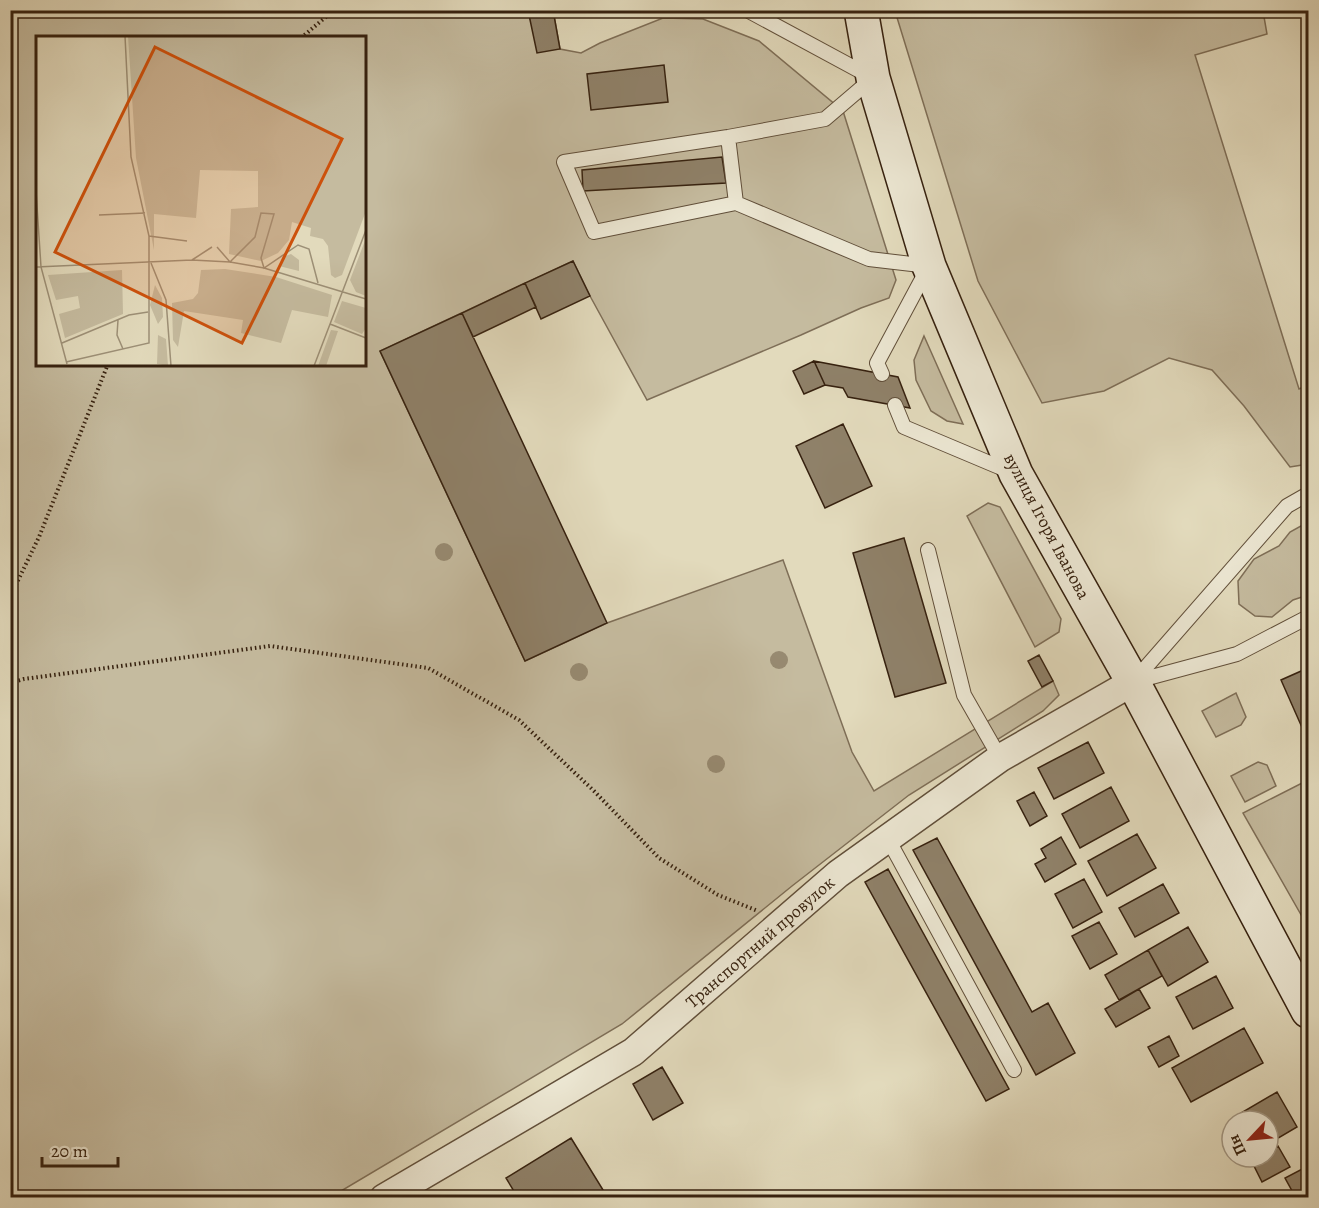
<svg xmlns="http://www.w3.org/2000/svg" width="1319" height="1208" viewBox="0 0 1319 1208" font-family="Alegreya,serif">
	<rect width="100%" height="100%" fill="#e2dabc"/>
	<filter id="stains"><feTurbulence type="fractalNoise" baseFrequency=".00333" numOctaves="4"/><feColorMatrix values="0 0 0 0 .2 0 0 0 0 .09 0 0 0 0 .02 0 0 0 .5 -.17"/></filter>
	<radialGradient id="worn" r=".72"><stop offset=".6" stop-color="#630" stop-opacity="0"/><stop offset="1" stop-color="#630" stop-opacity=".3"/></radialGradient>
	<path fill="#c5bb9f" stroke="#7e6e57" stroke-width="1.5" fill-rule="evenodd" d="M 553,10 L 560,49 L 581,53 L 600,43 L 663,18 L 703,19 L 759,41 L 843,111 L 896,280 L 889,298 L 861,308 L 801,335 L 647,400 L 590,296 L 573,261 L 380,351 L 525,661 L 607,623 L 783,560 L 852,752 L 874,791 L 1053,681 L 1059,695 L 1043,711 L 909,795 L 792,886 L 622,1024 L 331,1197 L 11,1197 L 10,11 ZM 38,38 L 364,38 L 364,364 L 38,364 Z
		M 895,11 L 1263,11 L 1267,34 L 1195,55 L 1299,389 L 1308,385 L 1308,464 L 1290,467 L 1244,406 L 1212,370 L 1169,358 L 1104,391 L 1042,403 L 978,281 Z
		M 924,336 L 963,424 L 947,421 L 931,411 L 916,380 L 914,360 Z
		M 988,503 L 1000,507 L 1061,619 L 1059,632 L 1035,647 L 967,516 Z
		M 1308,522 L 1308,595 L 1293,600 L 1272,617 L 1255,616 L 1239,604 L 1238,581 L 1254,559 L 1279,546 L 1290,532 Z
		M 1236,693 L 1246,717 L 1241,725 L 1216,737 L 1202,711 Z
		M 1258,762 L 1267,765 L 1276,786 L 1245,802 L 1231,776 Z
		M 1308,780 L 1308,927 L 1243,813 Z"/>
	<path fill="#8f8169" stroke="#36210f" stroke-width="1.5" d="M 553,10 L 560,49 L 537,53 L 529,15 Z
		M 664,65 L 668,102 L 591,110 L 587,74 Z
		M 722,157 L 726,183 L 583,191 L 582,170 Z
		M 573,261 L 590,296 L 541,319 L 525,283 Z
		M 525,283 L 536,307 L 473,337 L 462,313 Z
		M 462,313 L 607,623 L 525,661 L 380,351 Z
		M 814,361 L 898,377 L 910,408 L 848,397 L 843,388 L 825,385 Z
		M 814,361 L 825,385 L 804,394 L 793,371 Z
		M 843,424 L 872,486 L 825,508 L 796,446 Z
		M 904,538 L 946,683 L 895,697 L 853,553 Z
		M 1039,655 L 1053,681 L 1042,687 L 1028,661 Z
		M 1308,668 L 1308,741 L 1281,680 Z
		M 1088,742 L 1104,773 L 1054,799 L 1038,768 Z
		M 1111,787 L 1129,821 L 1080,848 L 1062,814 Z
		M 1034,792 L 1047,816 L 1030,826 L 1017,801 Z
		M 1137,834 L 1156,868 L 1107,896 L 1088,861 Z
		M 1061,837 L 1076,864 L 1045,882 L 1035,864 L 1046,858 L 1041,849 Z
		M 937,838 L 1032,1012 L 1048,1003 L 1075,1053 L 1036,1075 L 913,850 Z
		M 888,869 L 1009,1089 L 986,1101 L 865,882 Z
		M 1084,879 L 1102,912 L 1073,928 L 1055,894 Z
		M 1163,884 L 1179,913 L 1135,937 L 1119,908 Z
		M 1099,922 L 1117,954 L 1090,969 L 1072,936 Z
		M 1188,927 L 1208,962 L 1168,986 L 1148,950 Z
		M 1148,950 L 1162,976 L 1119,1000 L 1105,975 Z
		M 1216,976 L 1233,1008 L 1193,1029 L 1176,997 Z
		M 1139,989 L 1150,1008 L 1116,1027 L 1105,1009 Z
		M 1244,1028 L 1263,1063 L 1191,1102 L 1172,1068 Z
		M 1169,1036 L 1179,1056 L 1159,1067 L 1148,1047 Z
		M 662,1067 L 683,1103 L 653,1120 L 633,1084 Z
		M 1277,1092 L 1297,1127 L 1268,1144 L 1268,1121 L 1246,1121 L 1241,1113 Z
		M 571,1138 L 608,1198 L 518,1198 L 506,1178 Z
		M 1278,1146 L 1290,1167 L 1262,1182 L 1251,1160 L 1257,1157 L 1268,1157 L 1268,1151 Z
		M 1308,1166 L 1308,1198 L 1296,1198 L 1285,1178 Z"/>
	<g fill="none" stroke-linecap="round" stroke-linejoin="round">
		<defs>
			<path id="lane" d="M 747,10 L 873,78 L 825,119 L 728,137 L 564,162 L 594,232 L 736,203 L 869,259 L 929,266 L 877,363 L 882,374
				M 728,137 L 736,203
				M 895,405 L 904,427 L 1011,472
				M 928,550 L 964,695 L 1000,758
				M 1133,682 L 1287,506 L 1308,494
				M 1133,682 L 1237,654 L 1308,617
				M 888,839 L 1014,1070"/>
			<path id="street" d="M 384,1198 L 633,1052 L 838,874 L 1000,758 L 1133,682"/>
			<path id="secondary" d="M 861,10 L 873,78 L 929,266 L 1016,474 L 1133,682 L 1308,1011"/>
		</defs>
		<use href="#lane" stroke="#614f3a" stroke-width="16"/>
		<use href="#street" stroke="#614f3a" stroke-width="30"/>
		<use href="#secondary" stroke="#36210f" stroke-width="36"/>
		<path stroke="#36210f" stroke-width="4" stroke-dasharray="1.5 3" stroke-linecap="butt" d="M 301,38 L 334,10
			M 10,597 L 39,537 L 108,364
			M 10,683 L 24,679 L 270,646 L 428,668 L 519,720 L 593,790 L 659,858 L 718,895 L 758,911
			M 10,1194 L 20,1198"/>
		<use href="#lane" stroke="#ece7d3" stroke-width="14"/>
		<use href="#street" stroke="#ece7d3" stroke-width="27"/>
		<use href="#secondary" stroke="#ece7d3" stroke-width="33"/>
	</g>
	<g fill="#978a71">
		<circle cx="444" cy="552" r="9"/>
		<circle cx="779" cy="660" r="9"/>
		<circle cx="579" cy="672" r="9"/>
		<circle cx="716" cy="764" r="9"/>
	</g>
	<g text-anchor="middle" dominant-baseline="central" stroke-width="4.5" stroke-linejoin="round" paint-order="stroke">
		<g font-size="18" fill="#36210f" stroke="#ece7d3">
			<text transform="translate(1047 526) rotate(62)">вулиця Ігоря Іванова</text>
			<text transform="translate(760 942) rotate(-41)">Транспортний провулок</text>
		</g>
	</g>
	<g transform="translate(36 36)">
		<rect width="330" height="330" fill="#e2dabc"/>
		<path d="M 92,0 L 330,0 L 330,175 L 306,239 L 299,242 L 295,239 L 292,210 L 287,203 L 274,200 L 275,192 L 256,186 L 253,204 L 242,217 L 225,225 L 193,218 L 195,173 L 222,171 L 222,135 L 164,134 L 160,182 L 118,178 L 118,214 L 100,122 ZM 330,202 L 330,260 L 320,256 L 314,244 ZM 255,218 L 263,224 L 263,235 L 243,230 L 247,221 ZM 189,233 L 240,241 L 296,259 L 292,281 L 256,274 L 245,307 L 205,297 L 207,284 L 148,275 L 142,311 L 137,304 L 136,267 L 157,263 L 162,257 L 165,234 ZM 86,234 L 87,278 L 29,302 L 23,278 L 44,272 L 42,260 L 20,264 L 12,239 ZM 119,249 L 126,262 L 127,281 L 122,288 L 114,269 ZM 306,265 L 330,272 L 330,292 L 326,298 L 298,286 ZM 295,294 L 302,295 L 290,330 L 282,330 ZM 122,299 L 130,303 L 132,330 L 121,328 Z" fill="#c5bb9f"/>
		<path fill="none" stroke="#9d9077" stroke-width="1.5" d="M 0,155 L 5,231 L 31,328M 63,179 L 109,177M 113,200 L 151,205M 181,211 L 194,226 L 219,201 L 225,177 L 238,178 L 225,222 L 228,232 L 262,209 L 273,213 L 282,247M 156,224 L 176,211M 115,227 L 130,264 L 135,330M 0,231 L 156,224 L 194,226 L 228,232 L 330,263M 82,284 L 81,299 L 87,313M 294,288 L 330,302M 26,307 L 93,279 L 112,276M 30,326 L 113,307 L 113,200 L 95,121 L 89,0M 278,330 L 330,194"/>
		<path fill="#cd510c" fill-opacity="0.15" stroke="#cd510c" stroke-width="3" d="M 119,11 L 306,103 L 206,307 L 19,216 Z"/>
		<rect width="330" height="330" fill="none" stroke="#36210f" stroke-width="3"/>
	</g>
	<rect width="1319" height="1208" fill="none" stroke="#e2dabc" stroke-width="36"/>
	<rect x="12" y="12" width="1295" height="1184" fill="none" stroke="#36210f" stroke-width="3"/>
	<rect x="18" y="18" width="1283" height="1172" fill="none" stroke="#36210f" stroke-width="1.5"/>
	<g transform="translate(1250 1139) rotate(244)"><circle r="28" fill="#ece7d3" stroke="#a39885" stroke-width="1.5"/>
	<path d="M0-4.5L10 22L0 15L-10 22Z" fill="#8f2418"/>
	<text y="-9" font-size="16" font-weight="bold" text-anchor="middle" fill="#36210f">Пн</text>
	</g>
	<path d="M42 1157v9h76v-9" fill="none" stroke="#36210f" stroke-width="3"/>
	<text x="51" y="1157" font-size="18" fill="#36210f" stroke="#ece7d3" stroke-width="4.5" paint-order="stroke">20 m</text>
	<rect width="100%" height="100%" filter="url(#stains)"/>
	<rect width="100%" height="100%" fill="url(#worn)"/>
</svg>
